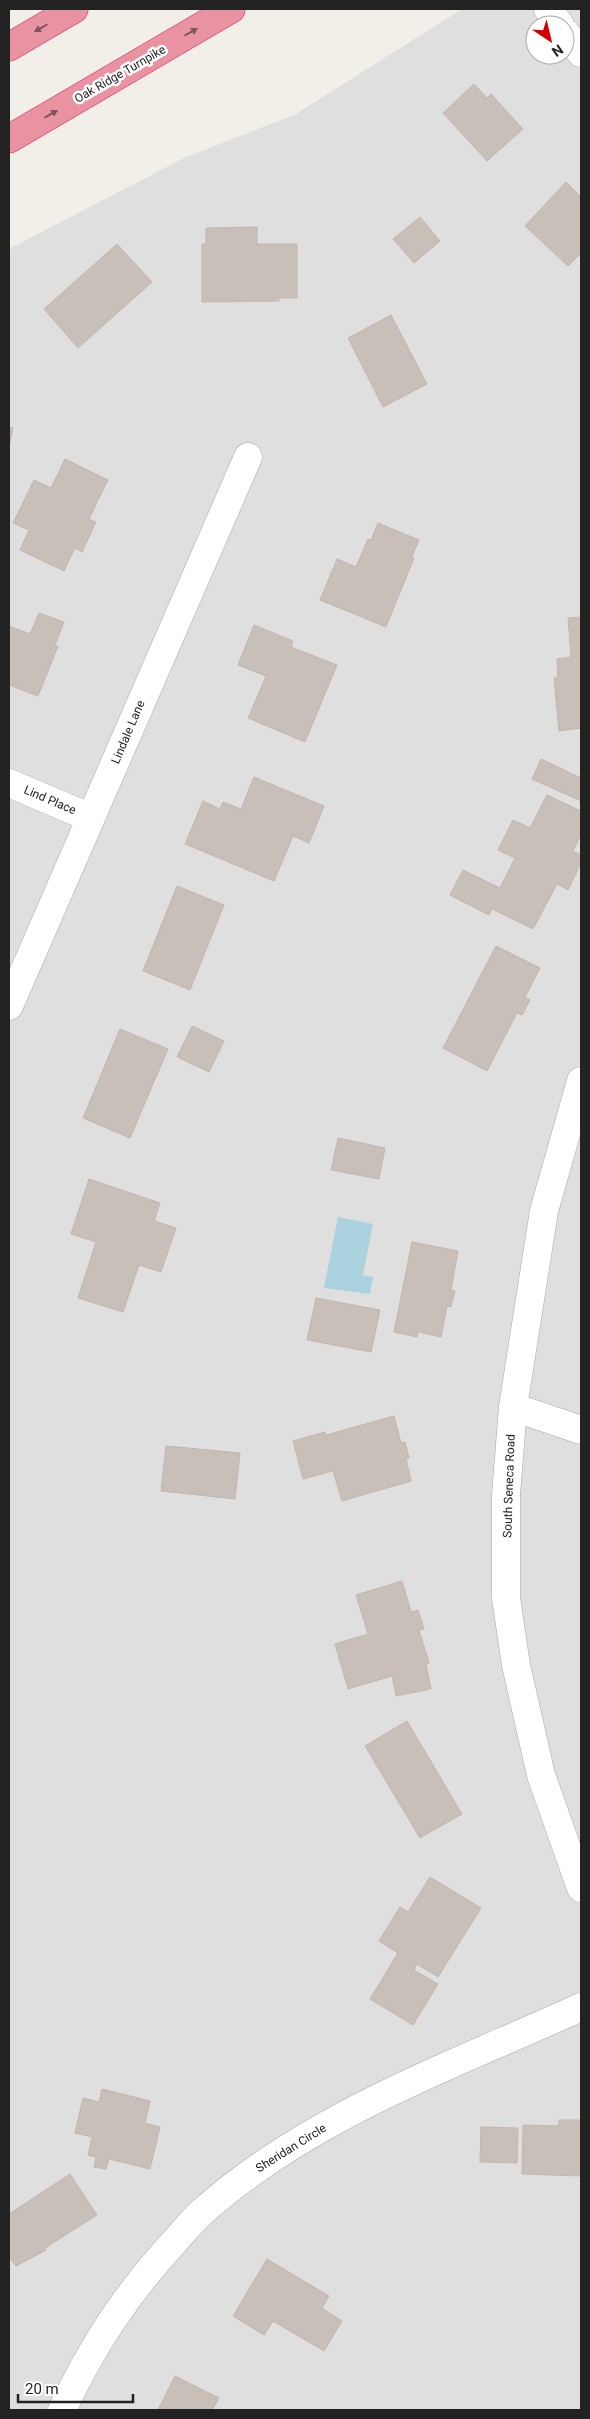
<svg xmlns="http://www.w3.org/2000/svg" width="590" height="2419" viewBox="0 0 590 2419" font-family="Roboto,sans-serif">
	<rect width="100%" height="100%" fill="#f2efe9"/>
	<path fill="#e0dfdf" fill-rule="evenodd" d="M 462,9 L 581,9 L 581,2410 L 9,2410 L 9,249 L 184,158 L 296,114 ZM 535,25 L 565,25 L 565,55 L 535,55 Z"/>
	<path fill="#aad3df" d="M 338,1217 L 373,1224 L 363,1275 L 373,1277 L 370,1294 L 324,1288 Z"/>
	<path fill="#c7bfb8" stroke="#c4b6ab" d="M 474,84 L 487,98 L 491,94 L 523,129 L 487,161 L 443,113 Z
		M 566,182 L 581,197 L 581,256 L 580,254 L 568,266 L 525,226 Z
		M 420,217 L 440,241 L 414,263 L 393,239 Z
		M 257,227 L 257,244 L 297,244 L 297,298 L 279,298 L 279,301 L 202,302 L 202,244 L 206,244 L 206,228 Z
		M 117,244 L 152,282 L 78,348 L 44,309 Z
		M 391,315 L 427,384 L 383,407 L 348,338 Z
		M 9,427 L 13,428 L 9,447 Z
		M 65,459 L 108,480 L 89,519 L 96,522 L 82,552 L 75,548 L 64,571 L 20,550 L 29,530 L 13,523 L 34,480 L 51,488 Z
		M 378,523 L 419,540 L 412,556 L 414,558 L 386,627 L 320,600 L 337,559 L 356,567 L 368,539 L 371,540 Z
		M 39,613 L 64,622 L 55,645 L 58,646 L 38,696 L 9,685 L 9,626 L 30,634 Z
		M 581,617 L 581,728 L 559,731 L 554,678 L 558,677 L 557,659 L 571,657 L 568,618 Z
		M 254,625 L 293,641 L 291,647 L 337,665 L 305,742 L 248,718 L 266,676 L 238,665 Z
		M 541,759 L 581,778 L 581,801 L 532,779 Z
		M 254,777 L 324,806 L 309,843 L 293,836 L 274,881 L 185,844 L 203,801 L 220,809 L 223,802 L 241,809 Z
		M 547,795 L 581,811 L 581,834 L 573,851 L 581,855 L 581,863 L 568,890 L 557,884 L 533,929 L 492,909 L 489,915 L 450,895 L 463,870 L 500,888 L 515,858 L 498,850 L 513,820 L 530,828 Z
		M 177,886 L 224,905 L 190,990 L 143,971 Z
		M 496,946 L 540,968 L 525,997 L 530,1000 L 522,1015 L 517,1013 L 487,1071 L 443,1048 Z
		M 192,1026 L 224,1041 L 209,1072 L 177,1057 Z
		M 120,1029 L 168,1049 L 130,1138 L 83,1118 Z
		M 338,1138 L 385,1148 L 379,1179 L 331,1170 Z
		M 89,1179 L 160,1203 L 154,1221 L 176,1228 L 161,1272 L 139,1265 L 123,1312 L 78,1298 L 96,1242 L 71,1234 Z
		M 412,1242 L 458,1251 L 451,1290 L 455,1291 L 451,1307 L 447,1306 L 441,1337 L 418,1332 L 417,1337 L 394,1332 Z
		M 316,1298 L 380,1310 L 371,1352 L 307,1340 Z
		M 394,1416 L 401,1443 L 405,1442 L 409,1458 L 406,1459 L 411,1481 L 342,1501 L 333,1471 L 303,1479 L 293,1441 L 325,1432 L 326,1435 Z
		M 166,1446 L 240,1453 L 235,1499 L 161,1491 Z
		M 402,1581 L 411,1612 L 418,1610 L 424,1629 L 419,1630 L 429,1663 L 426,1665 L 431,1689 L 396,1696 L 392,1676 L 348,1689 L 335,1644 L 368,1634 L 356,1595 Z
		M 407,1721 L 462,1814 L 420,1838 L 365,1746 Z
		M 430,1877 L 481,1908 L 438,1977 L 417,1964 L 414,1970 L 438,1984 L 413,2025 L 370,1999 L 398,1953 L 379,1941 L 400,1907 L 408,1912 Z
		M 102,2089 L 150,2101 L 145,2123 L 160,2127 L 150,2169 L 109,2159 L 106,2169 L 94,2167 L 96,2157 L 88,2155 L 92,2137 L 75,2133 L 83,2098 L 99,2102 Z
		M 559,2120 L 580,2120 L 581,2176 L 522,2174 L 523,2125 L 559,2126 Z
		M 481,2127 L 518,2128 L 517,2163 L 480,2162 Z
		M 70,2174 L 97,2215 L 45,2248 L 46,2250 L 16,2266 L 9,2257 L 9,2214 Z
		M 267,2259 L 329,2296 L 322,2308 L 342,2321 L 324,2351 L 273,2321 L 264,2335 L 233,2316 Z
		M 175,2376 L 219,2398 L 212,2410 L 158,2410 Z"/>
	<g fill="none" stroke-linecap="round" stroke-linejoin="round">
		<defs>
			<path id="minor" d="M 548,9 L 560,25
				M 565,32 L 581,53
				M 9,783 L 91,818
				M 9,1006 L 248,457
				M 581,1081 L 544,1211 L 513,1407 L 506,1495 L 506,1598 L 516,1665 L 541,1775 L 581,1888
				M 513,1407 L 581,1430
				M 62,2410 C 92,2346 127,2293 175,2241 C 184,2231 193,2220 203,2211 C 311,2115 452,2066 581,2007"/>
			<path id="highway" d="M 9,47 L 74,9
				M 9,139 L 231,9"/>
		</defs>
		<use href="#minor" stroke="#a9a9a9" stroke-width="29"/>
		<use href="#highway" stroke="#dc2a67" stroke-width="29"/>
		<use href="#minor" stroke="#fff" stroke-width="28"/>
		<use href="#highway" stroke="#e892a2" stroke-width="28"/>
	</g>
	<defs><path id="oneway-solid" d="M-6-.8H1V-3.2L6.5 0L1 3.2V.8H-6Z" transform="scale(1.25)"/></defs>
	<g fill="#7b545c">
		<use href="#oneway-solid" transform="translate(41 28) rotate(150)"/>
		<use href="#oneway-solid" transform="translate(191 32) rotate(-30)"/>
		<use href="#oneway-solid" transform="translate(51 114) rotate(-30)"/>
	</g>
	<g text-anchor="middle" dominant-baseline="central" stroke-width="5" stroke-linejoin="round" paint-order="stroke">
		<g font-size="12" fill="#222" stroke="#fff">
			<text transform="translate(120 74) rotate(-30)">Oak Ridge Turnpike</text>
			<text transform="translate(128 732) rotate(-67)">Lindale Lane</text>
			<text transform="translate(50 800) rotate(23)">Lind Place</text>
			<text transform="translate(509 1486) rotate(-88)">South Seneca Road</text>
			<text transform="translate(291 2148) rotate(-32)">Sheridan Circle</text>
		</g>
	</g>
	<rect width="590" height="2419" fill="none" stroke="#222222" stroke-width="20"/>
	<g transform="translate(550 40) rotate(145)"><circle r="24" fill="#ffffff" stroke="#a7a7a7"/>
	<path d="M0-4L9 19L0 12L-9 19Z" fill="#d40000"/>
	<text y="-8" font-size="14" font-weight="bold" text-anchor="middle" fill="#222222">N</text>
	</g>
	<path d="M18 2394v8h115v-8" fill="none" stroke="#222222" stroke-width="2.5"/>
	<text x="25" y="2394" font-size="15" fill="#222222" stroke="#ffffff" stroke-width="4" paint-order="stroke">20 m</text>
</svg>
